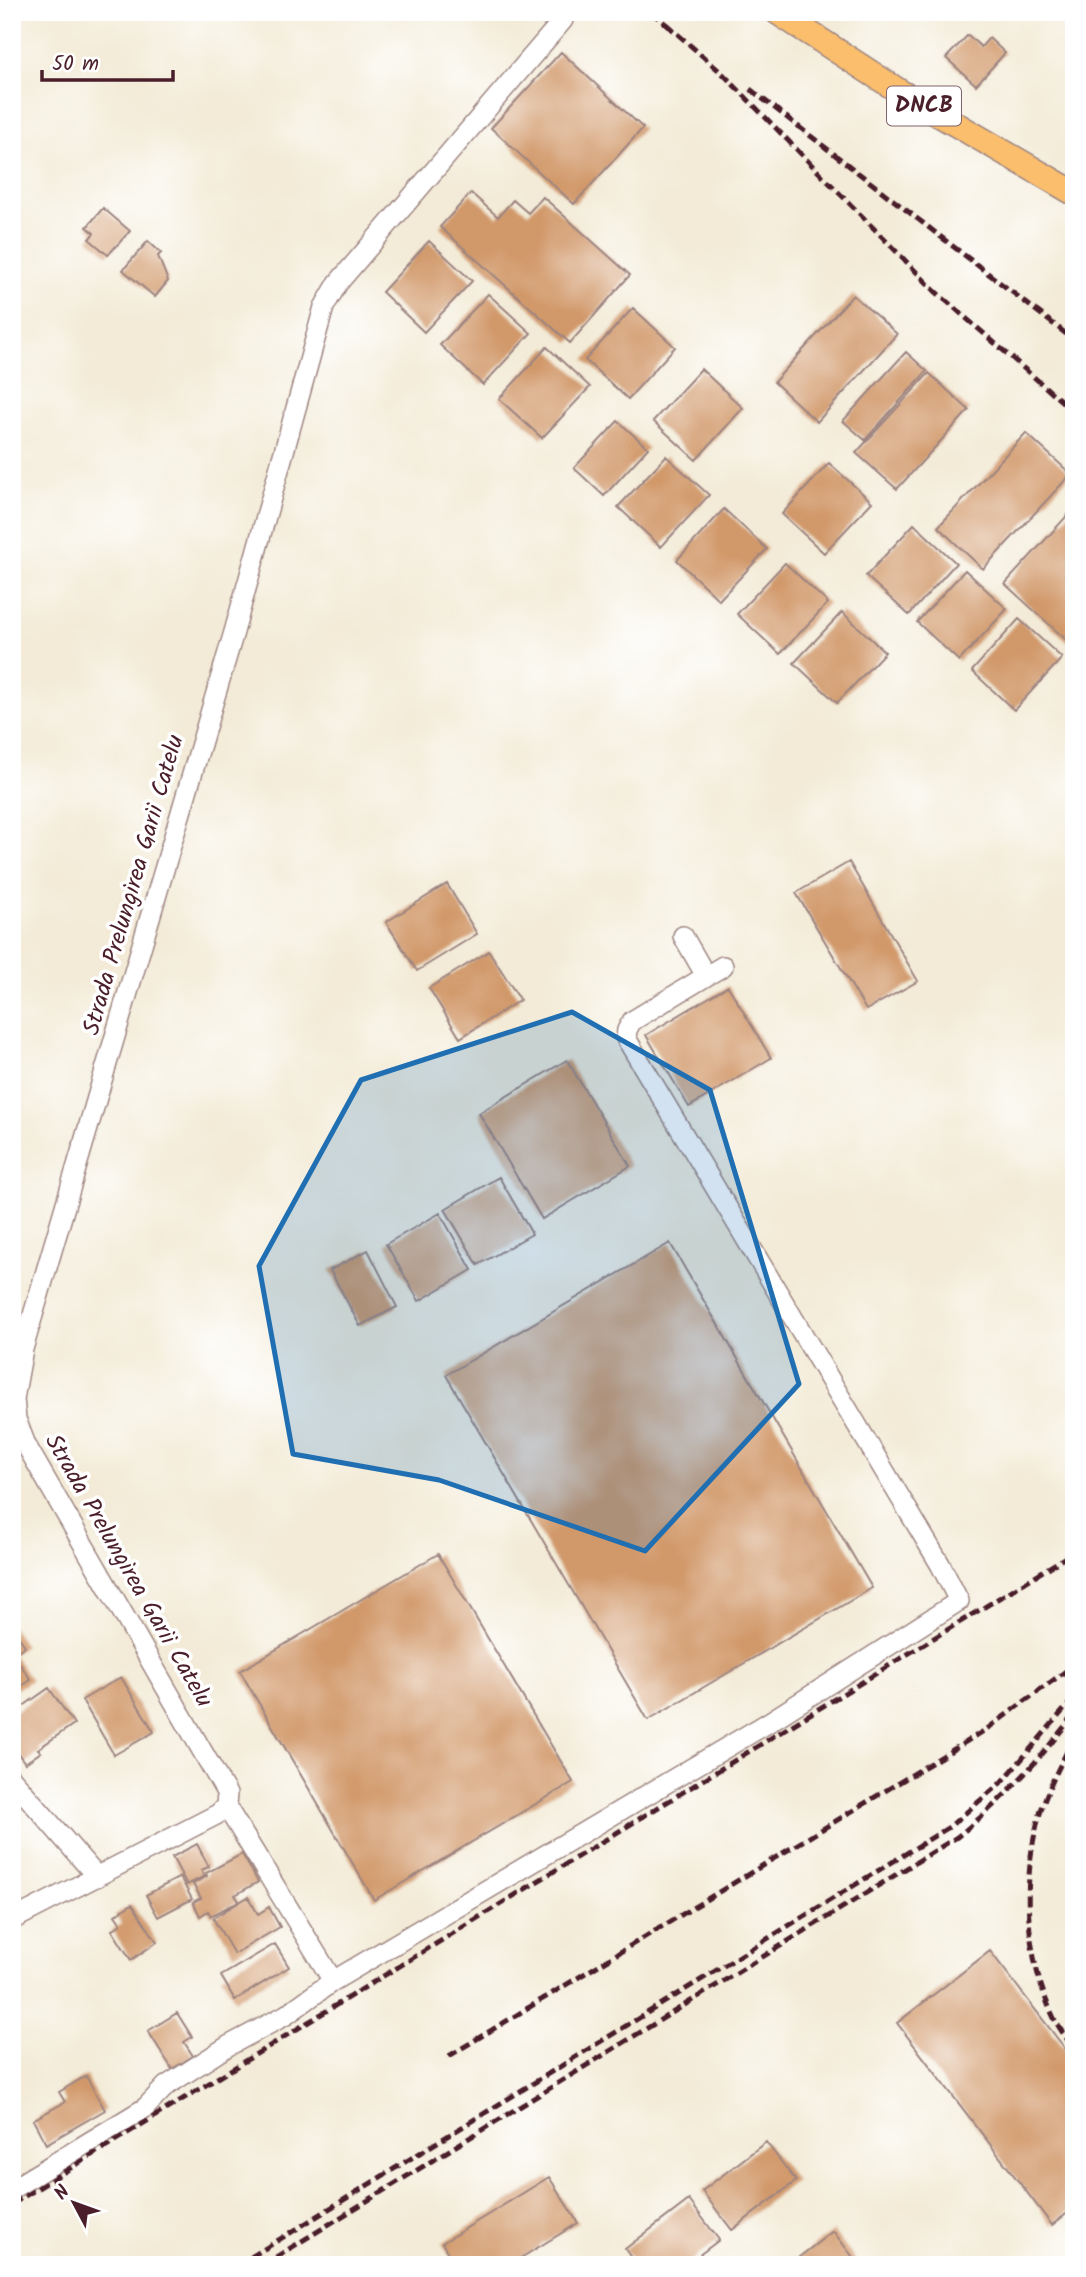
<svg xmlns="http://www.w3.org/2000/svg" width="1086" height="2277" viewBox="0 0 1086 2277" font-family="Kalam,sans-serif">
	<rect width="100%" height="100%" fill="#fff"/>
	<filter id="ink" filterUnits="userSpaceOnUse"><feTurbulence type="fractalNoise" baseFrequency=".0143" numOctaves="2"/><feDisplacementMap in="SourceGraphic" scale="14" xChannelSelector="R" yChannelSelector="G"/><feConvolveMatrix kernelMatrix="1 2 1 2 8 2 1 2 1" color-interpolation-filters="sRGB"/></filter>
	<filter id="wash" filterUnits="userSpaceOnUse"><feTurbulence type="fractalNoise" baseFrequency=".00686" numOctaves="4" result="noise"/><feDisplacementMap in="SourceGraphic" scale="28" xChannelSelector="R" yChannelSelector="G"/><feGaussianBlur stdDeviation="1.57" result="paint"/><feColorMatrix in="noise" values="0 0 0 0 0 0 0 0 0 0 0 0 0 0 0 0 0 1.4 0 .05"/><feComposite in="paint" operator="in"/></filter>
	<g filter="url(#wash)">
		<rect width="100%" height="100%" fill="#f3ebd7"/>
		<g id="blocks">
			<path fill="#d1996b" d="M 968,35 L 981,47 L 989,38 L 1005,53 L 976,85 L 946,58 Z
				M 561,52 L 643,128 L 574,204 L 491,128 Z
				M 471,193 L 498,217 L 513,200 L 528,213 L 543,197 L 630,275 L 570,343 L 440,227 Z
				M 103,208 L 130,231 L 108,255 L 89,239 L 94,233 L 87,227 Z
				M 148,241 L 161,253 L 158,256 L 168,281 L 155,297 L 123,270 Z
				M 429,241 L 472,281 L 424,332 L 382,292 Z
				M 488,294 L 531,333 L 483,385 L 440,345 Z
				M 853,295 L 897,334 L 817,422 L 774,382 Z
				M 633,308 L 675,347 L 628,399 L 585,360 Z
				M 547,347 L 590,387 L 542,438 L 499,399 Z
				M 906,352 L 927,371 L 865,440 L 843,421 Z
				M 701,369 L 743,408 L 696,460 L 653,421 Z
				M 929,373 L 969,410 L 897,489 L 856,453 Z
				M 618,421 L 648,448 L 604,496 L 574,468 Z
				M 1026,433 L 1071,474 L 983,569 L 938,527 Z
				M 666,456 L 709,495 L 661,547 L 618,507 Z
				M 829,463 L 872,502 L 824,553 L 782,514 Z
				M 1074,508 L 1074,647 L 1005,584 Z
				M 724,509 L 767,549 L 719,600 L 677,560 Z
				M 914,524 L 956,563 L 909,615 L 866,576 Z
				M 785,563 L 828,603 L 780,654 L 737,614 Z
				M 965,570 L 1007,609 L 959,661 L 917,622 Z
				M 842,612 L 885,652 L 837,703 L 794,663 Z
				M 1019,619 L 1062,658 L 1014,710 L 972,671 Z
				M 849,862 L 918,981 L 866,1010 L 796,893 Z
				M 447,884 L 477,934 L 417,971 L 386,922 Z
				M 489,951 L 520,1000 L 460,1038 L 429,988 Z
				M 728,986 L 771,1058 L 689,1107 L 646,1035 Z
				M 567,1060 L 630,1166 L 542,1219 L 479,1113 Z
				M 499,1177 L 532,1234 L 478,1265 L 445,1209 Z
				M 440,1213 L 472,1270 L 419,1301 L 386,1244 Z
				M 670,1243 L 872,1588 L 648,1720 L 446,1375 Z
				M 368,1250 L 397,1307 L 360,1326 L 330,1270 Z
				M 438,1554 L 573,1782 L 374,1900 L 240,1671 Z
				M 12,1627 L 25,1646 L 12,1655 Z
				M 15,1657 L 31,1680 L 12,1692 L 12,1659 Z
				M 121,1677 L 154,1732 L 114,1755 L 82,1700 Z
				M 49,1688 L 74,1724 L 38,1749 L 41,1752 L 25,1763 L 12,1745 L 16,1741 L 12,1736 L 12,1714 Z
				M 197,1844 L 209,1867 L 201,1870 L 205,1876 L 187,1885 L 172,1857 Z
				M 242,1854 L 258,1882 L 235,1895 L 239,1901 L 211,1916 L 208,1911 L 200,1916 L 193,1902 L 201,1898 L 193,1884 L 207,1876 L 206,1873 Z
				M 180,1877 L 192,1899 L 158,1917 L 146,1895 Z
				M 248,1897 L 258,1914 L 269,1907 L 280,1927 L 234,1954 L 213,1918 Z
				M 132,1904 L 157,1942 L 131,1960 L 112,1930 L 121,1924 L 115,1915 Z
				M 275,1944 L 289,1967 L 235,2000 L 221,1976 Z
				M 990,1951 L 1074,2060 L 1074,2208 L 1052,2225 L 897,2023 Z
				M 177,2013 L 192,2037 L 184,2042 L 193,2056 L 172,2069 L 148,2031 Z
				M 86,2076 L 105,2110 L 46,2144 L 33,2120 L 65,2102 L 59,2092 Z
				M 766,2142 L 796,2181 L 732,2230 L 702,2191 Z
				M 549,2177 L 578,2223 L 509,2265 L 455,2265 L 442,2243 Z
				M 689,2200 L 719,2240 L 686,2265 L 636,2265 L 625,2249 Z
				M 833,2231 L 859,2265 L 789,2265 Z"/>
		</g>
	</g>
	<g filter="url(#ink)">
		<use href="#blocks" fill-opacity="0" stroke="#9e8581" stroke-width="2"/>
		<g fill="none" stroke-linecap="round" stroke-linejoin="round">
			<defs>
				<path id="minor" d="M 683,936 L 706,976
					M 12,1779 L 97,1877
					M 226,1806 L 227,1794 L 26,1445 L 16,1419 L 14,1399 L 23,1349 L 234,632 L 324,307 L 338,283 L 563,20 L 565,12
					M 226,1806 L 333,1981
					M 12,1920 L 218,1814 L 226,1806
					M 12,2189 L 145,2108 L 166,2086 L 228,2046 L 286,2015 L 333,1981 L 766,1724 L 959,1601 L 940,1564 L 626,1038 L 627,1030 L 632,1021 L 723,966"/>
				<path id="major" d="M 777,12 L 902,93 L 1074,193"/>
			</defs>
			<use href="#minor" stroke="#9e8581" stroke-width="22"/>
			<use href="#major" stroke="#9e8581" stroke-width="27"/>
			<use href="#minor" stroke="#fff" stroke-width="19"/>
			<use href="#major" stroke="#fabe6d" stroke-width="24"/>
			<path stroke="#4a1f2b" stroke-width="5" stroke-dasharray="10 5" stroke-linecap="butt" d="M 651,12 L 672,29
				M 666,24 L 723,74 L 935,291 L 1074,412
				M 750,89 L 1074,340
				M 1074,1738 C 1061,1763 1047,1789 1039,1817 C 1021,1881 1025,1962 1056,2022 C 1061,2031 1068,2040 1074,2049
				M 449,2056 L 987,1729 L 1074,1665
				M 12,2204 L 1074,1552
				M 238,2265 L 949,1827 L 1004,1780 L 1074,1698
				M 263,2265 L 957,1837 C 1003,1800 1038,1762 1074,1714"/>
		</g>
	</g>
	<path fill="#1f6fb2" fill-opacity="0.2" stroke="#1f6fb2" stroke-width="5" stroke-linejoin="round" d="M 572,1012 L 710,1090 L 799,1384 L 645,1551 L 439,1480 L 293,1454 L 259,1266 L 361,1080 Z"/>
	<g text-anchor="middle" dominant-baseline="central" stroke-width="7" stroke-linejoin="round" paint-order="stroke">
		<rect fill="#fff" stroke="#80626b" stroke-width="2" x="887" y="86.5" width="74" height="39" rx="5"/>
		<g font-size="23" font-weight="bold" fill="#4a1f2b">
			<text x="924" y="106">DNCB</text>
		</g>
		<g font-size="24" fill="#4a1f2b" stroke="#fff">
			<text transform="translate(134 885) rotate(-74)">Strada Prelungirea Garii Catelu</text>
			<text transform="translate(128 1571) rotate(60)">Strada Prelungirea Garii Catelu</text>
		</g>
	</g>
	<rect width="1086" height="2277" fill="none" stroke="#fff" stroke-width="42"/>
	<g transform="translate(74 2203) rotate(311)" stroke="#ffffff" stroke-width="5" paint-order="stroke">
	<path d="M0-5L12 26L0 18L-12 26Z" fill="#4a1f2b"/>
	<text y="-10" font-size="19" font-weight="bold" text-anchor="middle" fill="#4a1f2b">N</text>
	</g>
	<path d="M42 70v10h131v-10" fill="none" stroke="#4a1f2b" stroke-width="3.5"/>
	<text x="52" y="70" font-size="21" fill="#4a1f2b" stroke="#ffffff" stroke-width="5" paint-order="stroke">50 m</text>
</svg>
